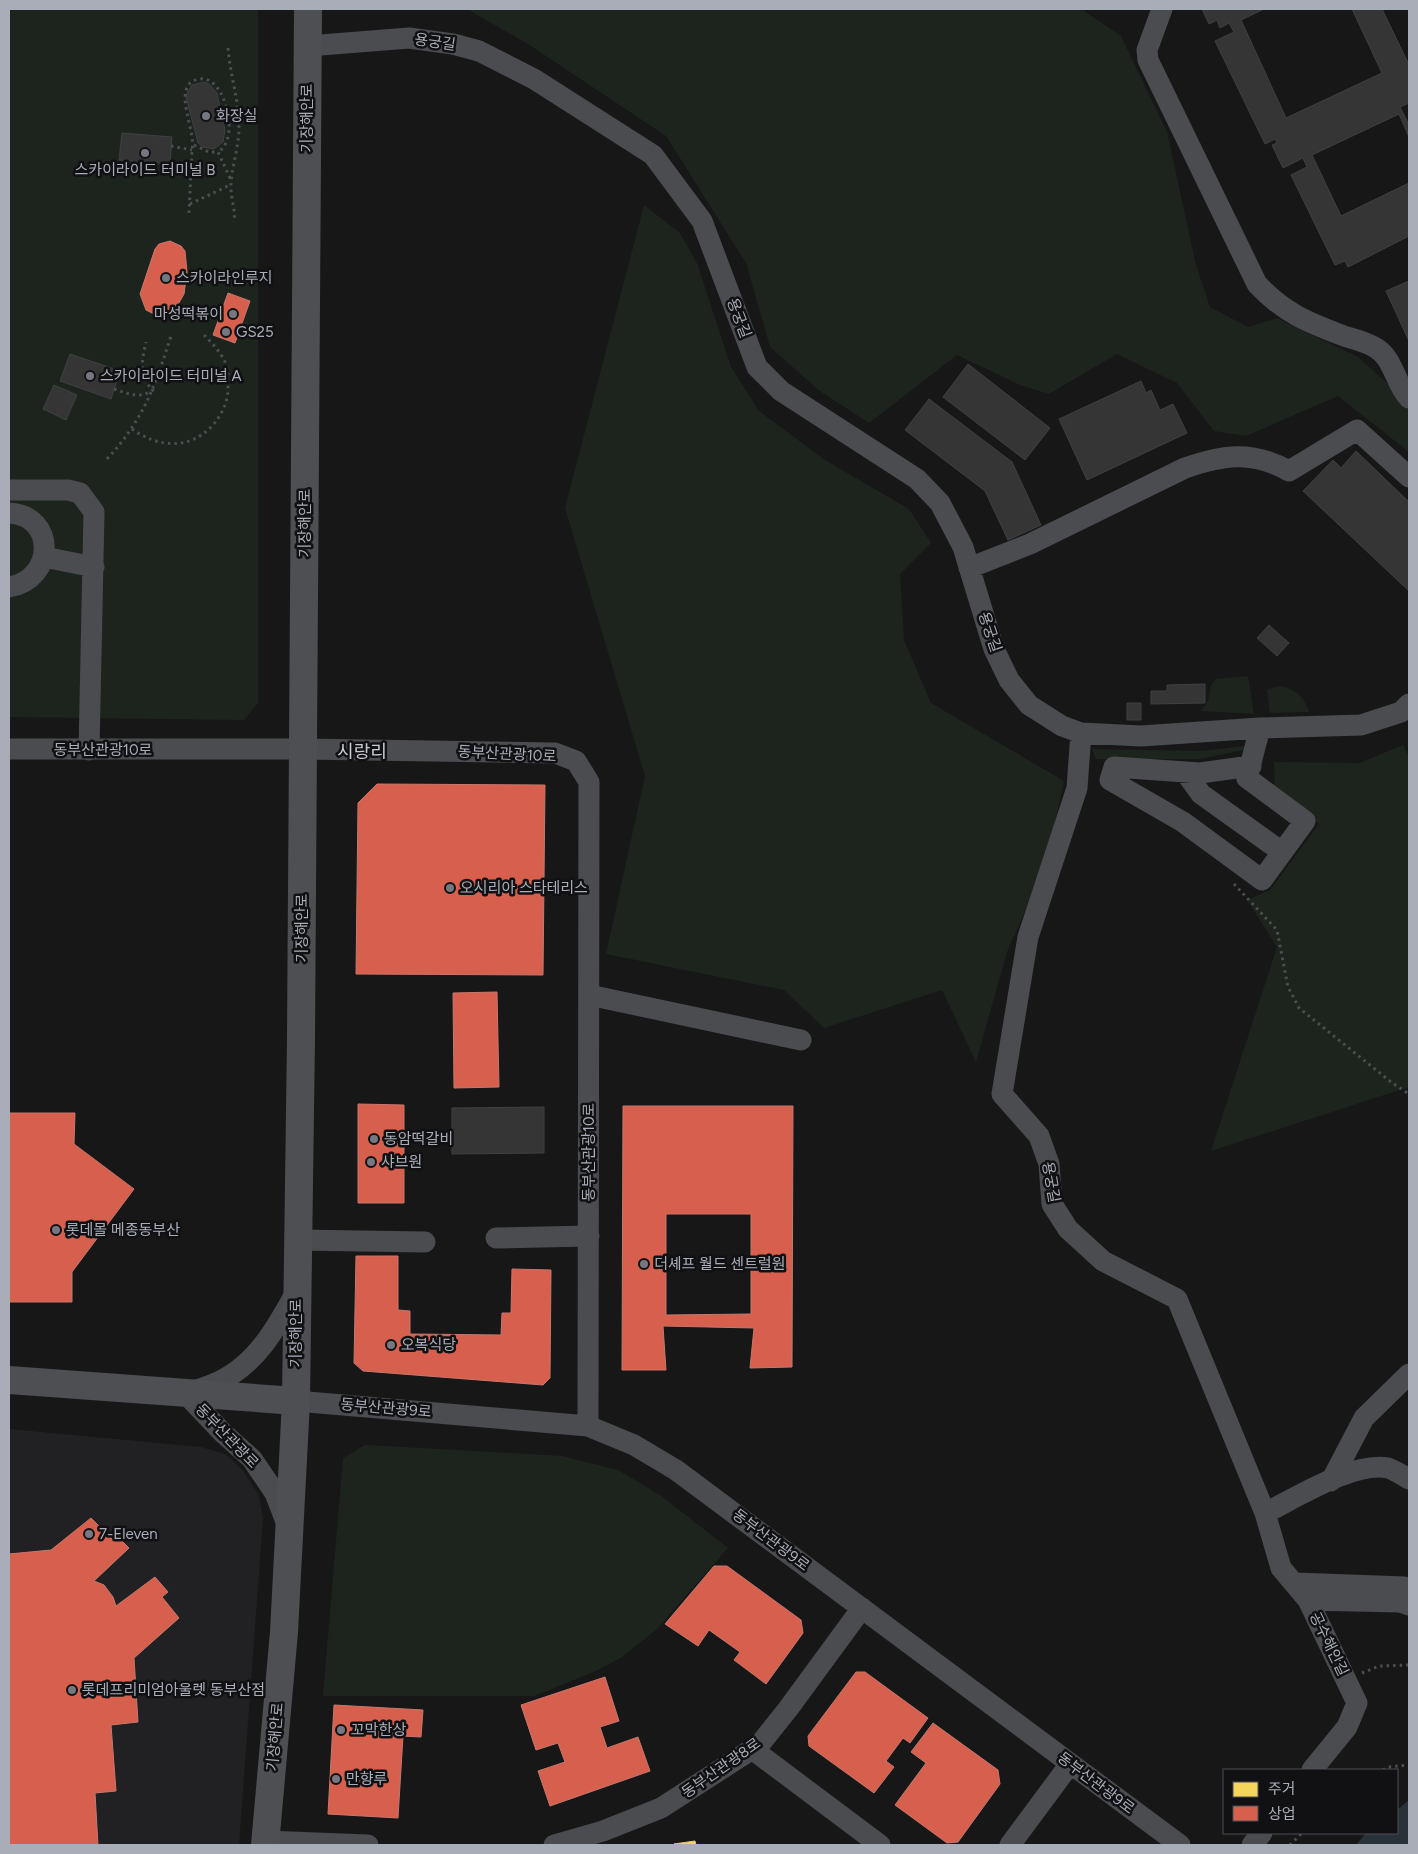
<svg xmlns="http://www.w3.org/2000/svg" width="1418" height="1854" viewBox="0 0 1418 1854" font-family="Figtree,'Noto Sans KR',sans-serif">
	<rect width="100%" height="100%" fill="#171717"/>
	<path fill="#212123" d="M 9,1429 L 201,1447 L 225,1454 L 241,1468 L 259,1495 L 263,1519 L 239,1845 L 9,1845 Z"/>
	<path fill="#1d241e" d="M 9,9 L 258,9 L 258,703 L 244,720 L 9,717 Z
		M 467,9 L 1081,9 L 1121,36 L 1167,132 L 1196,265 L 1210,307 L 1248,327 L 1277,318 L 1358,357 L 1409,403 L 1409,452 L 1338,396 L 1246,436 L 1214,431 L 1177,383 L 1117,354 L 1049,394 L 1020,385 L 957,355 L 869,423 L 821,392 L 770,347 L 746,263 L 666,136 L 528,44 Z
		M 644,205 L 680,233 L 697,263 L 731,367 L 759,411 L 825,460 L 909,509 L 931,543 L 900,574 L 904,640 L 931,703 L 1064,781 L 1046,864 L 1007,952 L 976,1062 L 942,990 L 824,1028 L 784,990 L 606,954 L 645,776 L 565,508 Z
		M 1248,676 L 1254,714 L 1201,711 L 1208,701 L 1211,685 L 1216,679 Z
		M 1279,686 C 1295,689 1304,696 1309,712 L 1270,713 L 1267,690 Z
		M 1403,745 L 1409,757 L 1409,1087 L 1211,1151 L 1277,947 L 1247,900 L 1270,890 L 1319,824 L 1275,788 L 1274,762 L 1360,763 Z
		M 1244,746 L 1249,749 L 1200,759 L 1096,759 L 1092,749 L 1201,751 Z
		M 365,1445 L 562,1456 L 618,1470 L 660,1495 L 728,1548 L 657,1629 L 622,1657 L 594,1672 L 534,1696 L 323,1696 L 343,1458 Z"/>
	<path fill="#2a3239" d="M 1409,1800 L 1409,1845 L 1356,1845 L 1366,1833 L 1397,1833 L 1397,1810 Z"/>
	<path fill="#f6d55c" stroke="#dfc978" d="M 695,1841 L 696,1845 L 674,1844 Z"/>
	<path fill="#d6604d" stroke="#c8776d" fill-rule="evenodd" d="M 170,241 L 181,246 L 185,251 L 187,272 L 184,294 L 176,308 L 169,313 L 156,315 L 146,310 L 140,294 L 155,249 L 159,244 Z
		M 228,293 L 250,301 L 235,343 L 213,335 Z
		M 377,784 L 545,785 L 543,975 L 356,974 L 358,803 Z
		M 497,992 L 499,1087 L 454,1088 L 453,993 Z
		M 358,1104 L 404,1105 L 404,1203 L 358,1203 Z
		M 623,1106 L 793,1106 L 792,1367 L 750,1368 L 754,1328 L 663,1326 L 666,1370 L 622,1370 ZM 666,1214 L 751,1214 L 751,1314 L 666,1315 Z
		M 9,1113 L 75,1113 L 74,1144 L 134,1189 L 72,1272 L 72,1302 L 9,1302 Z
		M 356,1256 L 398,1256 L 398,1310 L 410,1311 L 410,1334 L 501,1335 L 502,1313 L 511,1313 L 512,1269 L 551,1270 L 550,1378 L 543,1385 L 363,1371 L 354,1363 Z
		M 91,1518 L 112,1539 L 116,1535 L 129,1548 L 94,1581 L 104,1585 L 113,1597 L 116,1606 L 155,1577 L 168,1592 L 162,1597 L 179,1618 L 134,1658 L 138,1722 L 111,1725 L 116,1791 L 95,1793 L 98,1845 L 9,1845 L 9,1554 L 51,1550 Z
		M 714,1566 L 727,1566 L 801,1620 L 803,1633 L 766,1684 L 734,1660 L 740,1652 L 709,1630 L 698,1646 L 665,1624 Z
		M 856,1672 L 865,1672 L 928,1718 L 910,1743 L 903,1738 L 886,1761 L 894,1767 L 874,1793 L 809,1746 L 808,1736 Z
		M 605,1677 L 619,1721 L 600,1727 L 607,1748 L 638,1737 L 650,1771 L 550,1806 L 538,1771 L 565,1762 L 558,1743 L 536,1750 L 521,1705 Z
		M 334,1705 L 423,1710 L 421,1737 L 403,1736 L 398,1818 L 328,1814 Z
		M 933,1723 L 998,1770 L 1000,1784 L 958,1842 L 947,1843 L 895,1805 L 926,1763 L 911,1752 Z"/>
	<path fill="#353536" stroke="#3f4043" d="M 1202,9 L 1264,9 L 1241,20 L 1286,118 L 1382,73 L 1352,9 L 1382,9 L 1409,65 L 1409,103 L 1400,107 L 1409,125 L 1409,137 L 1399,114 L 1312,155 L 1341,216 L 1409,183 L 1409,236 L 1348,267 L 1345,261 L 1335,265 L 1291,175 L 1307,167 L 1303,158 L 1283,168 L 1272,145 L 1277,143 L 1275,139 L 1265,144 L 1215,41 L 1234,32 L 1229,23 L 1220,28 L 1217,20 L 1209,24 Z
		M 204,82 L 209,84 L 217,93 L 225,130 L 223,142 L 214,149 L 203,147 L 198,143 L 187,101 L 186,95 L 192,85 Z
		M 122,133 L 172,137 L 170,164 L 119,160 Z
		M 1409,281 L 1409,341 L 1386,291 Z
		M 70,354 L 120,371 L 111,399 L 60,381 Z
		M 968,364 L 1050,428 L 1025,460 L 943,397 Z
		M 1141,381 L 1146,393 L 1151,390 L 1160,410 L 1173,404 L 1187,433 L 1087,480 L 1059,419 Z
		M 54,385 L 77,395 L 66,420 L 43,409 Z
		M 929,399 L 1012,462 L 1041,525 L 1008,540 L 985,491 L 905,430 Z
		M 1356,451 L 1409,502 L 1409,591 L 1303,491 L 1333,460 L 1341,468 Z
		M 1269,625 L 1289,643 L 1277,656 L 1257,638 Z
		M 1205,684 L 1205,703 L 1151,704 L 1151,691 L 1167,691 L 1167,685 Z
		M 1127,703 L 1141,703 L 1141,720 L 1127,720 Z
		M 544,1107 L 544,1153 L 452,1154 L 452,1108 Z"/>
	<g fill="none" stroke-linecap="round" stroke-linejoin="round">
		<path stroke="#4d4e52" stroke-width="3" stroke-dasharray="2.5 4" stroke-linecap="butt" d="M 228,48 C 230,75 239,100 239,127 C 239,147 232,165 231,184 C 230,197 236,209 234,222
			M 194,145 L 209,152 L 218,152 L 231,180
			M 171,146 L 192,150
			M 190,204 L 230,185
			M 189,213 L 192,150 C 197,131 169,83 200,79 C 225,75 241,139 218,152
			M 114,389 C 129,394 139,399 153,390 C 138,376 142,360 146,342
			M 132,429 C 159,448 189,450 212,426 C 221,416 227,404 228,391 C 228,382 229,373 226,364 C 221,352 211,342 202,333
			M 107,459 C 144,419 155,386 171,336
			M 1234,884 L 1277,930 L 1288,987 L 1299,1008 L 1391,1082 L 1409,1094
			M 1362,1673 L 1379,1666 L 1409,1665
			M 1383,1770 L 1388,1767 L 1409,1765
			M 1290,1845 L 1302,1833"/>
		<path stroke="#4b4c50" stroke-width="21" d="M 1162,9 L 1147,50 L 1148,60 L 1257,284 C 1284,313 1307,322 1344,336 C 1354,339 1367,342 1376,348 C 1394,359 1395,384 1409,398
			M 308,46 L 409,38 L 453,44 L 479,51 L 534,79 L 653,155 L 702,221 L 757,367 L 781,391 L 917,479 L 940,503 L 963,547 L 994,649 L 1009,680 L 1029,705 L 1062,726 L 1081,733 L 1141,736 L 1260,728 L 1361,725 L 1401,712 L 1409,704
			M 9,490 L 68,490 L 80,493 L 94,512 L 89,750
			M 9,513 C 56,515 56,579 9,587
			M 44,557 L 94,567
			M 969,568 L 1030,544 L 1185,468 C 1223,455 1252,450 1289,471 L 1357,430 L 1409,477
			M 1081,733 L 1077,788 L 1028,937 L 1002,1094 L 1039,1136 L 1049,1164 L 1052,1204 L 1068,1229 L 1103,1261 L 1177,1299 L 1265,1513 L 1281,1568 L 1308,1600 L 1357,1703 L 1347,1727 L 1312,1770
			M 9,749 L 303,749 L 555,753 L 576,761 L 589,782 L 588,1426
			M 1251,766 L 1200,773 L 1114,767 L 1110,780 L 1183,822 L 1262,880 L 1305,821 L 1247,778 L 1260,728
			M 1185,772 L 1201,794 L 1282,852
			M 589,995 L 801,1040
			M 496,1238 L 589,1236
			M 297,1240 L 425,1242
			M 296,1401 L 588,1426 L 634,1445 L 676,1470 L 1180,1845
			M 1331,1481 L 1364,1418 L 1409,1374
			M 1265,1513 C 1296,1498 1354,1461 1388,1468 C 1395,1470 1403,1476 1409,1479
			M 288,1527 L 275,1493 L 252,1459 L 223,1433 L 186,1394 C 196,1390 208,1387 218,1382 C 256,1365 277,1327 296,1292
			M 1295,1583 L 1405,1587
			M 1308,1600 L 1400,1602 L 1409,1605
			M 752,1749 L 880,1845
			M 265,1841 L 368,1845
			M 554,1845 L 603,1831 L 661,1808 L 760,1744 L 788,1709 L 862,1608
			M 1010,1845 L 1070,1764
			M 1252,1845 L 1262,1833"/>
		<path stroke="#4d4f52" stroke-width="28" d="M 9,1380 L 296,1401
			M 265,1845 L 284,1632 L 296,1401 L 301,1038 L 308,9"/>
	</g>
	<g fill="#757880" stroke="#111113" stroke-width="2">
		<circle cx="206" cy="116" r="5"/>
		<circle cx="145" cy="153" r="5"/>
		<circle cx="166" cy="278" r="5"/>
		<circle cx="233" cy="314" r="5"/>
		<circle cx="226" cy="332" r="5"/>
		<circle cx="90" cy="376" r="5"/>
		<circle cx="450" cy="888" r="5"/>
		<circle cx="374" cy="1139" r="5"/>
		<circle cx="371" cy="1162" r="5"/>
		<circle cx="56" cy="1230" r="5"/>
		<circle cx="644" cy="1264" r="5"/>
		<circle cx="391" cy="1345" r="5"/>
		<circle cx="89" cy="1534" r="5"/>
		<circle cx="72" cy="1690" r="5"/>
		<circle cx="341" cy="1730" r="5"/>
		<circle cx="336" cy="1779" r="5"/>
	</g>
	<g text-anchor="middle" dominant-baseline="central" stroke-width="5" stroke-linejoin="round" paint-order="stroke">
		<g font-size="15" fill="#a8adb8" stroke="#111113">
			<text transform="translate(435 42) rotate(8)">용궁길</text>
			<text transform="translate(307 118) rotate(-90)">기장해안로</text>
			<text transform="translate(739 318) rotate(69)">용궁길</text>
			<text transform="translate(305 523) rotate(-90)">기장해안로</text>
			<text transform="translate(990 632) rotate(71)">용궁길</text>
			<text x="103" y="750">동부산관광10로</text>
			<text transform="translate(507 754) rotate(3)">동부산관광10로</text>
			<text transform="translate(302 928) rotate(-90)">기장해안로</text>
			<text transform="translate(589 1152) rotate(-90)">동부산관광10로</text>
			<text transform="translate(1051 1182) rotate(80)">용궁길</text>
			<text transform="translate(296 1333) rotate(-90)">기장해안로</text>
			<text transform="translate(386 1408) rotate(5)">동부산관광9로</text>
			<text transform="translate(227 1436) rotate(46)">동부산관광로</text>
			<text transform="translate(771 1540) rotate(37)">동부산관광9로</text>
			<text transform="translate(1329 1644) rotate(64)">공수해안길</text>
			<text transform="translate(275 1737) rotate(-85)">기장해안로</text>
			<text transform="translate(721 1768) rotate(-35)">동부산관광8로</text>
			<text transform="translate(1096 1783) rotate(37)">동부산관광9로</text>
		</g>
		<g font-size="15" fill="#a8adb8" stroke="#111113" text-anchor="start">
			<text x="216" y="116">화장실</text>
			<text x="145" y="170" text-anchor="middle">스카이라이드 터미널 B</text>
			<text x="176" y="278">스카이라인루지</text>
			<text x="223" y="314" text-anchor="end">마성떡볶이</text>
			<text x="236" y="332">GS25</text>
			<text x="100" y="376">스카이라이드 터미널 A</text>
			<text x="460" y="888">오시리아 스타테리스</text>
			<text x="384" y="1139">동암떡갈비</text>
			<text x="381" y="1162">샤브원</text>
			<text x="66" y="1230">롯데몰 메종동부산</text>
			<text x="654" y="1264">더셰프 월드 센트럴원</text>
			<text x="401" y="1345">오복식당</text>
			<text x="99" y="1534">7-Eleven</text>
			<text x="82" y="1690">롯데프리미엄아울렛 동부산점</text>
			<text x="351" y="1730">꼬막한상</text>
			<text x="346" y="1779">만향루</text>
		</g>
		<g font-size="18" fill="#c9ccd4" stroke="#111113">
			<text x="362" y="752">시랑리</text>
		</g>
	</g>
	<rect width="1418" height="1854" fill="none" stroke="#a8adb8" stroke-width="20"/>
	<rect x="1223" y="1769" width="175" height="65" fill="#111113" stroke="#4d4f55"/>
	<rect x="1233" y="1782" width="25" height="15" fill="#f6d55c" stroke="#4d4f55"/>
	<text x="1268" y="1794" font-size="15" fill="#a8adb8">주거</text>
	<rect x="1233" y="1806" width="25" height="15" fill="#d6604d" stroke="#4d4f55"/>
	<text x="1268" y="1819" font-size="15" fill="#a8adb8">상업</text>
</svg>
